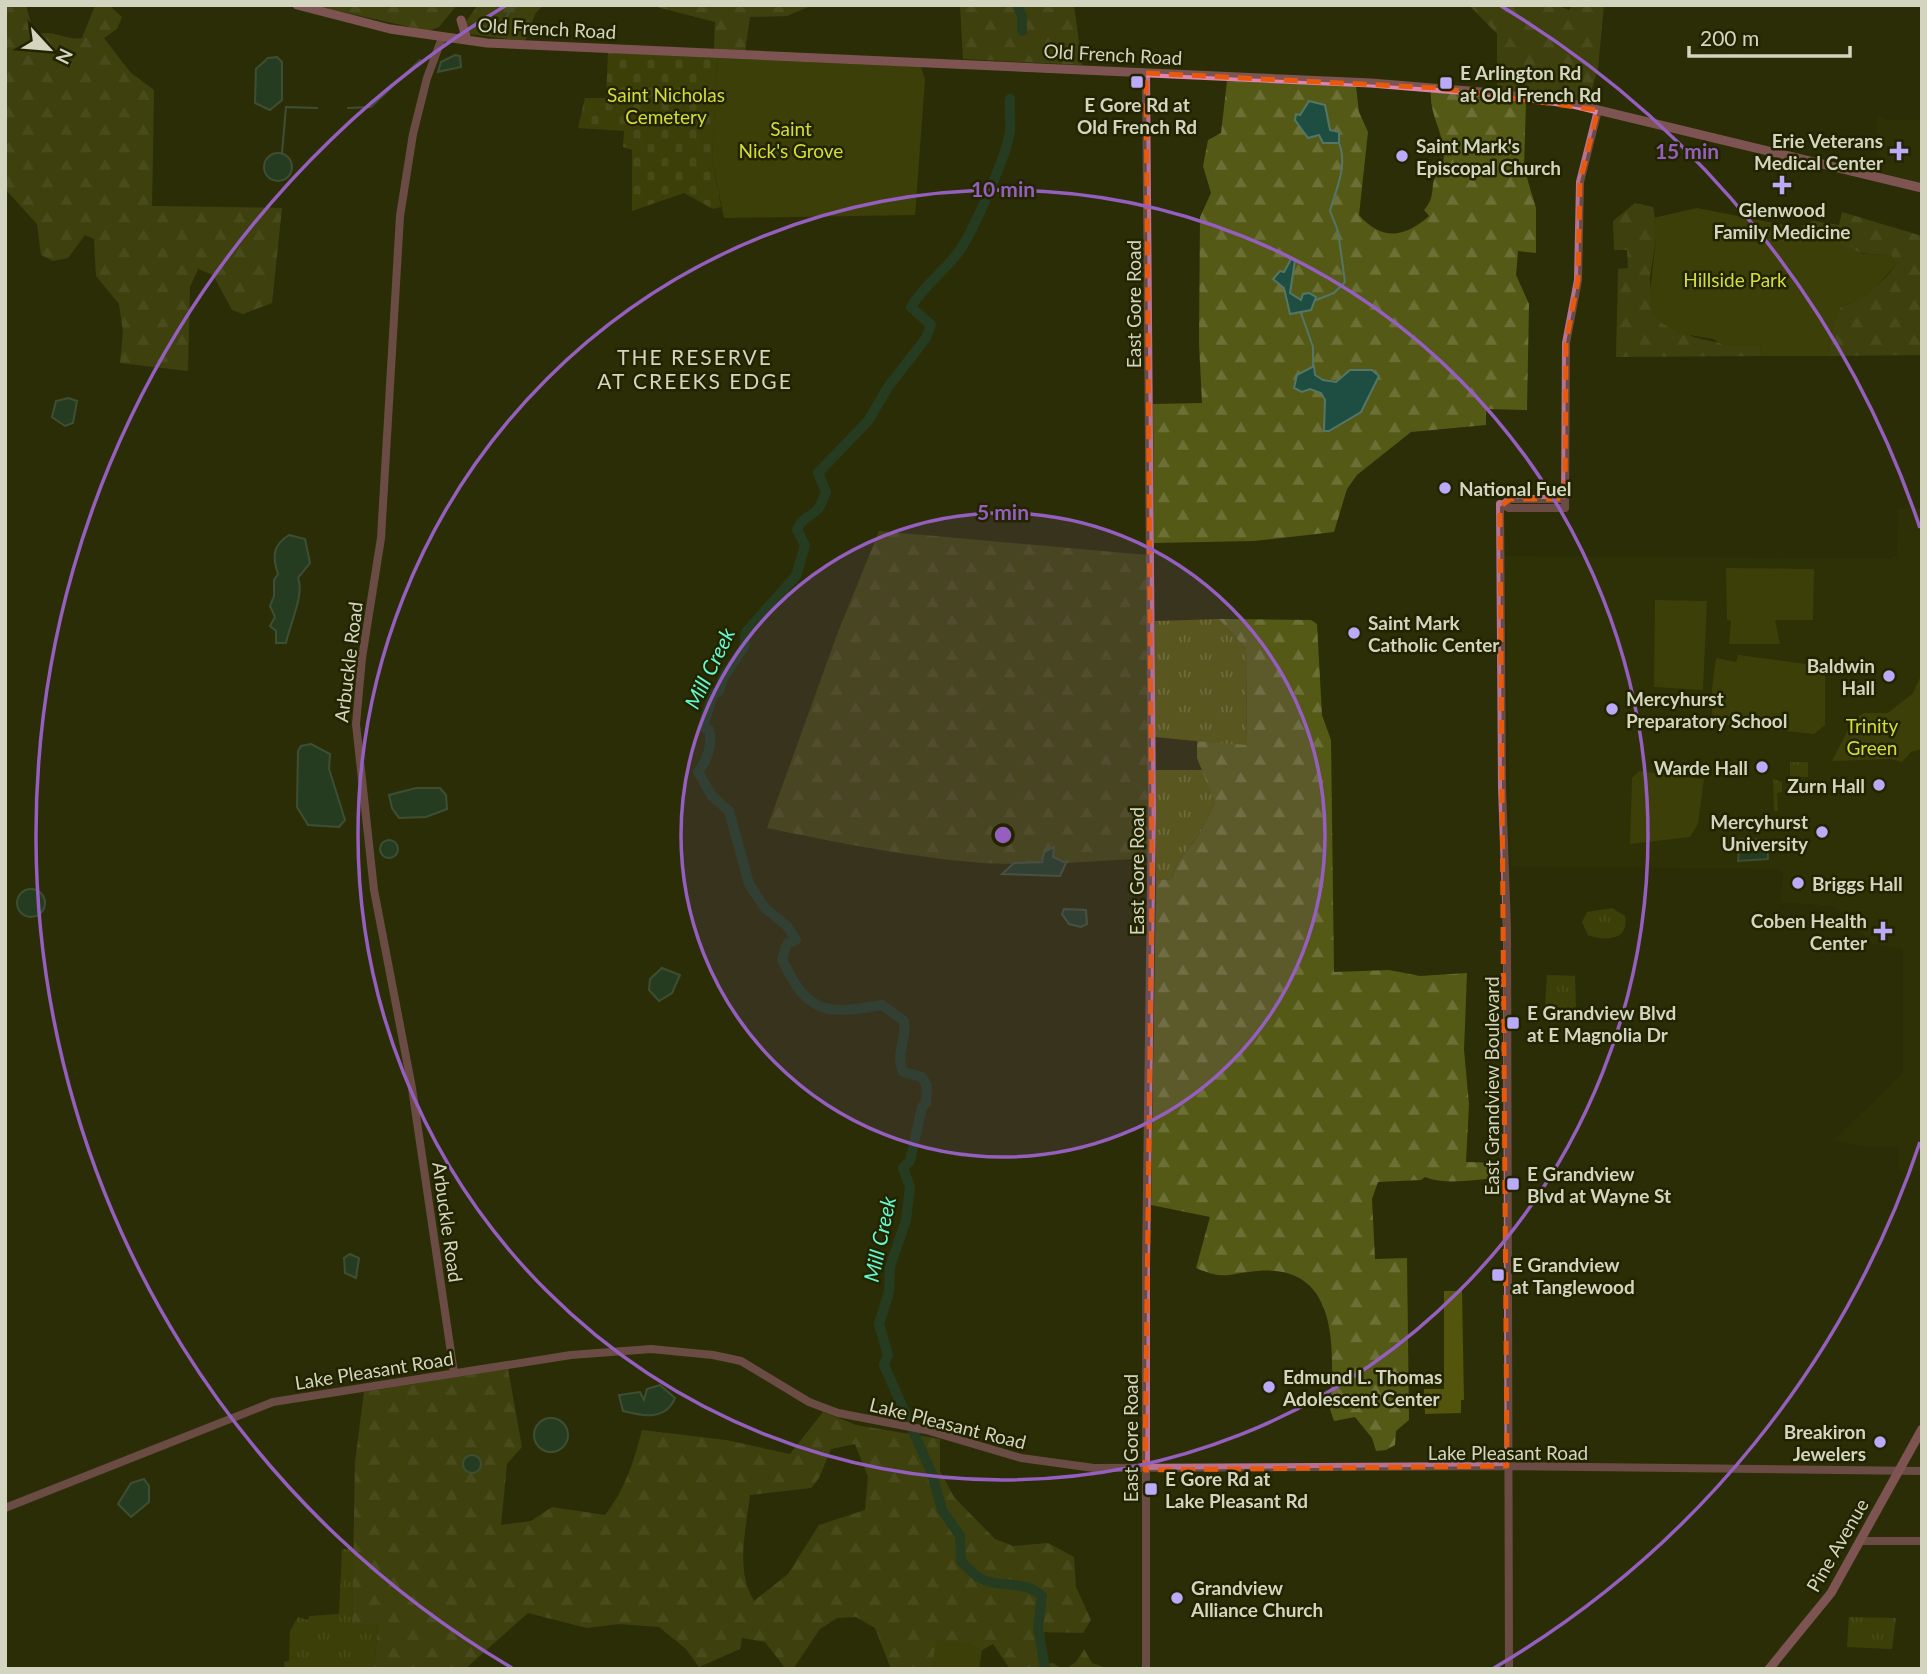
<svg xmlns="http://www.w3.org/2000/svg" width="1927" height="1674" viewBox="0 0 1927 1674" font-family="Lato,sans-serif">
	<defs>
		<pattern id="grass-tufts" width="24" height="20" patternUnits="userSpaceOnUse" patternTransform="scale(1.75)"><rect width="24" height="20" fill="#52550b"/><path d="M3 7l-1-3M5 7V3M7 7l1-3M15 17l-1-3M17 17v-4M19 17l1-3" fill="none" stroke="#6a6d2d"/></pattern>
		<pattern id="forest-firs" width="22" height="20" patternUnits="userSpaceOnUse" patternTransform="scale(1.75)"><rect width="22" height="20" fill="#555916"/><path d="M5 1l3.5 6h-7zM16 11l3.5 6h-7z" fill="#6d7036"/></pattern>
		<pattern id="cemetery-stones" width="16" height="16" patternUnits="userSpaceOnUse" patternTransform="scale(1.75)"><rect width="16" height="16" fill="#52550b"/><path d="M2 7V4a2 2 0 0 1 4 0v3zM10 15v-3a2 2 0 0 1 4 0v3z" fill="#6a6d2d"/></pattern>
	</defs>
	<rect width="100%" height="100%" fill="#2c2e08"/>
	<path fill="#313303" d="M 1877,114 L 1887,120 L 1922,120 L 1922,183 L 1878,172 Z
		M 1898,509 L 1922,509 L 1922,1171 L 1898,1170 L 1899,1147 L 1867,1147 L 1834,1140 L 1903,1073 L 1903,948 L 1873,944 L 1842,913 L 1831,906 L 1781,902 L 1783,872 L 1775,869 L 1511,866 L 1505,556 L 1892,559 L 1893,556 L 1897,556 Z"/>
	<path fill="url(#grass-tufts)" d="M 1219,619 L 1246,649 L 1247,746 L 1155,737 L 1155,621 Z
		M 1790,762 L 1808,762 L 1808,777 L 1790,777 Z
		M 1156,770 L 1203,770 L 1215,803 L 1199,835 L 1177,863 L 1172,879 L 1156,880 Z
		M 1773,779 L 1782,782 L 1782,792 L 1777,793 L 1778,811 L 1774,811 Z
		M 1612,908 L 1625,916 C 1630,940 1606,942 1588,935 L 1582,922 L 1587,912 Z
		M 1547,975 L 1575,976 L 1576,1010 L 1545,1007 Z
		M 342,1549 L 354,1549 L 352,1624 L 378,1623 L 374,1669 L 285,1669 L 284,1662 L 289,1661 L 290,1631 L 298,1617 L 308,1620 L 309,1616 L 339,1614 Z
		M 1849,1617 L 1896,1618 L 1892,1649 L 1847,1647 Z"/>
	<path fill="url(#forest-firs)" fill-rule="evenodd" d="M 5,5 L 26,5 L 33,31 L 39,34 C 54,30 67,41 82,38 L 95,6 L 109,5 L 122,17 L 117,29 L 104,38 L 130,72 L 154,90 L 152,206 L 282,208 L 272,303 L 243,314 L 232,310 L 213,275 L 198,269 L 190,287 L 188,371 L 120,363 L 123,332 L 119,304 L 96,276 L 94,239 L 85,235 L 68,258 L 53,261 L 41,255 L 37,224 L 5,189 Z
		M 312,5 L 457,5 L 439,27 L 428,31 Z
		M 478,5 L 543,5 L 535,14 L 525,41 L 469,34 L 464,24 Z
		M 649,5 L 813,5 L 787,16 L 750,17 L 745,52 L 714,51 L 715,22 Z
		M 960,5 L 1074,5 L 1082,65 L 963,59 Z
		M 1469,5 L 1557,5 L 1569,10 L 1573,5 L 1604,5 L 1598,68 L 1588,103 L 1563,96 L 1497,89 L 1497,34 Z
		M 1227,81 L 1356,86 L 1359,112 L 1368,132 L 1359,215 C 1382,241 1404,238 1429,216 L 1424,210 C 1432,201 1432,195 1433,184 C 1435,173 1445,166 1444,153 C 1443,132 1429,113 1431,92 L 1526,101 L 1524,168 L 1536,208 L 1536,253 L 1518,251 L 1516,275 L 1529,304 L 1527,410 L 1486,409 L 1486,425 L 1411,432 L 1357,475 L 1347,489 L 1334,532 L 1254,541 L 1154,543 L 1153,404 L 1202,403 L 1199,344 L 1200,217 L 1211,193 L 1203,166 L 1208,140 L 1221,133 Z
		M 1635,203 L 1653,207 L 1654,211 L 1656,238 L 1650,277 L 1652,311 C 1683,342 1719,344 1761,345 L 1760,356 L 1616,357 L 1618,269 L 1628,268 L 1627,250 L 1614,250 L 1613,221 Z
		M 1842,212 L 1922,236 L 1922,355 L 1829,356 L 1830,335 L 1840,307 C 1861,301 1883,283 1896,265 L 1891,255 C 1861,256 1825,246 1802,226 L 1812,221 L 1839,225 Z
		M 879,531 L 1147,555 L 1150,858 L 1066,863 L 1053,857 C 1011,880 821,839 767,828 L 838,632 Z
		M 1219,619 L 1311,620 L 1317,624 L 1322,715 L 1331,740 L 1334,972 L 1389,970 L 1420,976 L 1467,973 L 1464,1050 L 1469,1104 L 1466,1162 L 1500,1163 L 1500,1178 C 1475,1179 1447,1186 1425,1177 L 1421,1180 L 1378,1182 L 1372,1199 L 1375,1259 L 1407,1258 L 1409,1420 L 1396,1431 L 1395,1445 L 1386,1450 L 1376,1451 L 1372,1438 L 1355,1417 L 1334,1421 L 1330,1409 C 1334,1352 1341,1264 1258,1271 C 1228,1273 1226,1281 1196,1268 L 1210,1217 L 1151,1205 L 1156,880 L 1172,879 L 1177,863 L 1199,835 L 1215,803 L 1197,758 L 1197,741 L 1247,745 L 1246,649 Z
		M 508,1369 L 522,1447 L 507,1464 L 501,1525 L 531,1521 L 552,1507 L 605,1515 C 625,1490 634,1461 642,1430 L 726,1440 L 790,1454 L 823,1412 L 856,1425 L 940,1439 L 940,1471 L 954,1497 L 995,1539 L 1013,1546 L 1048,1543 L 1074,1557 L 1076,1587 L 1091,1620 L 1083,1633 L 1039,1632 L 1042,1664 L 1053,1663 L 1062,1669 L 1010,1669 L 993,1644 L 982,1650 L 937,1640 L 932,1669 L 891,1669 L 875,1628 L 856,1617 L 837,1618 L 820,1629 L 793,1669 L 786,1669 L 765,1642 L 742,1638 L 740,1649 L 699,1667 L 686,1649 L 659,1627 L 619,1624 L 587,1628 L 528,1613 L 465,1669 L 374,1669 L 378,1624 L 352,1625 L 355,1462 L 364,1392 ZM 855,1444 L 868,1477 L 865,1510 L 819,1525 L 788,1574 L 754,1601 C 735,1570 746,1530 750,1495 L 811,1488 L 819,1478 L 831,1449 Z
		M 1084,1649 L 1092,1663 L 1109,1669 L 1066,1669 L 1076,1662 Z"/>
	<path fill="url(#cemetery-stones)" d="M 608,52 L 718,58 L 712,159 L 721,207 L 713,209 L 684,193 L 632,211 L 632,150 L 623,147 L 624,131 L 578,128 L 585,98 L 606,98 Z"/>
	<path fill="#52550b" d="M 718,58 L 921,67 L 925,80 L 915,215 L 724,218 L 712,159 Z
		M 1697,208 L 1805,229 L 1864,254 L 1891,255 L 1896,265 L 1869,294 L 1840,308 L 1830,335 L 1829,356 L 1760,356 L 1761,345 L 1725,346 L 1713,339 L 1678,333 L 1657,320 L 1652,311 L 1650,294 L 1656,238 L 1653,218 Z
		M 1726,568 L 1814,569 L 1813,620 L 1775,620 L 1780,644 L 1729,644 L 1731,621 L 1727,620 Z
		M 1655,600 L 1707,601 L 1703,690 L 1654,687 Z
		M 1738,655 L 1806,664 L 1806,667 L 1825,674 L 1825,725 L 1814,734 L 1716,724 C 1707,710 1714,675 1716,658 L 1736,662 Z
		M 1922,673 L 1922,749 L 1911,752 L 1902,762 L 1891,759 L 1832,761 L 1853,720 L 1864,713 L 1888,713 L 1913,693 Z
		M 1639,771 L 1704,779 L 1698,824 L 1690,837 L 1630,844 L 1632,778 Z
		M 1444,1291 L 1462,1291 L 1464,1400 L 1461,1400 L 1461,1413 L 1425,1414 L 1424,1389 L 1444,1389 Z
		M 936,1640 L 969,1643 L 982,1650 L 979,1669 L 932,1669 Z"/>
	<path fill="#1d4e41" stroke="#547667" stroke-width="2" d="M 455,55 L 460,56 L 461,67 L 438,72 L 441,62 Z
		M 277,57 L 282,62 L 282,100 L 270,110 L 255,103 L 256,69 L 268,58 Z
		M 1309,101 L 1325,105 L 1330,130 L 1339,132 L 1339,143 L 1323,143 L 1319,135 L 1308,138 L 1295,120 L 1296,114 L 1300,115 Z
		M264 167a14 14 0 1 1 28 0a14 14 0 1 1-28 0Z
		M 1291,259 L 1295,260 L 1290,293 L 1301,300 L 1303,294 L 1309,293 L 1316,297 L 1311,310 L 1290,314 L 1284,288 L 1273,279 L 1280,271 L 1284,272 Z
		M 1314,366 L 1315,375 L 1323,380 L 1336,382 L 1350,370 L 1372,370 L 1379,376 L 1361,412 L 1329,431 L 1324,431 L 1325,400 L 1321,393 L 1310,389 L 1302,392 L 1294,388 L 1297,375 Z
		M 68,398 L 77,401 L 73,423 L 65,426 L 52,417 L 56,401 Z
		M 289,535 L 305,539 L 310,563 L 298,578 C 305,593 289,627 286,643 L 276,643 L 276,631 L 270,626 L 275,617 L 270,606 L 274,596 L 274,580 L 278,574 C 272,556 273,545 289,535 Z
		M 311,744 L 330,754 L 329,769 L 345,820 L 339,827 L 308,825 L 297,807 L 298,751 L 301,746 Z
		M 416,788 L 440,788 L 446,795 L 447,809 L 426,817 L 399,818 L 392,808 L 389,795 Z
		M 1740,839 L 1767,840 L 1768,859 L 1738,861 Z
		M380 849a9 9 0 1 1 18 0a9 9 0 1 1-18 0Z
		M 1054,847 L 1053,857 L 1066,863 L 1060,876 L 1002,874 L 1014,863 L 1042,862 L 1044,852 Z
		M17 903a14 14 0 1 1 28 0a14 14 0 1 1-28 0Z
		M 1064,909 L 1086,910 L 1087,924 L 1081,927 L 1069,924 L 1062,914 Z
		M 662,968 L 680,975 L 672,993 L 659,1001 L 649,990 L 650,979 Z
		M 350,1254 L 359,1258 L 356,1278 L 345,1273 L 344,1258 Z
		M 660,1385 L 675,1398 C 666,1421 642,1416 623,1411 L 619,1395 L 640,1392 L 644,1400 L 647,1389 Z
		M534 1435a17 17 0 1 1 34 0a17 17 0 1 1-34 0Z
		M463 1464a9 9 0 1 1 18 0a9 9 0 1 1-18 0Z
		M 144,1479 L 149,1486 L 149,1502 L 131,1517 L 118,1504 L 131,1483 Z"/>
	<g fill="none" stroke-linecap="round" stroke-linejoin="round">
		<path stroke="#547667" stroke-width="2" d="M 685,5 L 692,5
			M 472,27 L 502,25 L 509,12 L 518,5
			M 348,108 L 371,107 L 420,60
			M 282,153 L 286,107 L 317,108
			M 1316,300 L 1334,293 L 1345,282 L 1338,231 L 1330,211 C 1336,189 1348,166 1339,143
			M 1301,313 L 1313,347 L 1313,366"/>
		<path stroke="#1d4e41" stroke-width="10" d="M 1017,5 L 1022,16 L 1022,31
			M 1010,99 C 1009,109 1011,120 1010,131 C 1007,155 974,229 960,250 C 945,271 925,284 911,307 L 931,325 L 926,338 L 888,387 L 868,421 L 818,473 L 826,492 C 823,497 822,504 818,509 C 810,518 802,517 797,530 L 805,545 L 796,576 L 746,632 L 744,647 L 723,678 L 719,691 L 713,694 L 703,726 L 709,730 C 713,744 707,761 698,772 L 712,796 L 729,811 L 749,884 L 765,908 L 787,926 L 796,940 L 787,944 L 782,959 C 807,1014 826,1015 882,1005 L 904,1021 C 907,1040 895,1053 903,1072 L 922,1077 L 927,1086 L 926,1103 L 922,1107 L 910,1161 L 903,1168 L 910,1187 L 906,1220 L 890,1267 L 889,1292 L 879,1324 L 888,1355 L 884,1365 L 932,1474 L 942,1510 L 960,1536 L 961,1561 C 966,1566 972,1573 978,1577 C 998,1589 1024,1579 1042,1596 L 1038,1627 L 1045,1669"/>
		<path stroke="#b97191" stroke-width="8" d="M 442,38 L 427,78 L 413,134 L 400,216 L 381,538 L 362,658 L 356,724 L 374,890 L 412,1088 L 454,1373
			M 1504,504 L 1510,499 L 1565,499
			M 5,1508 L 273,1402 L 571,1355 L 651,1349 L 713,1355 L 741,1361 L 809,1402 L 838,1413 L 926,1430 L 1021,1458 L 1094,1468 L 1507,1466 L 1922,1471
			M 1860,1541 L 1922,1541
			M 1146,1669 L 1146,1263 L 1152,810 L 1146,73
			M 1509,1669 L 1507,930 L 1502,787 L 1500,504 L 1509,508 L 1565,508 L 1566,343 L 1578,280 L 1580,182 L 1598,110"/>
		<path stroke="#e084ad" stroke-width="9" d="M 297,5 L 390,29 L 487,43 L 1371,83 L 1493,93 L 1573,104 L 1922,188
			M 461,20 L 467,40
			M 1769,1669 L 1831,1593 L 1922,1429"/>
	</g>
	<path d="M0 0H1927V1674H0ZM 1146,73 L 1438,88 L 1598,110 L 1580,182 L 1578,280 L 1566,343 L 1565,499 L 1510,499 L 1500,507 L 1507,1466 L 1145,1470 L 1152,878 Z" fill="#2c2e08" fill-opacity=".55" fill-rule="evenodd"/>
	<path fill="none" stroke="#e8590c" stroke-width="5" stroke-dasharray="14 9" stroke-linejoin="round" d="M 1146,73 L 1438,88 L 1598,110 L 1580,182 L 1578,280 L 1566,343 L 1565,499 L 1510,499 L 1500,507 L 1507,1466 L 1145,1470 L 1152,878 Z"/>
	<circle cx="1003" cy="835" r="322" fill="#955fbf" fill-opacity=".12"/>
	<g fill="none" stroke="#955fbf" stroke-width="3.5">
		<circle cx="1003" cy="835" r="322"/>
		<circle cx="1003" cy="835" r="645"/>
		<path d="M1920 1142A967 967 0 0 1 1494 1668M512 1668A967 967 0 0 1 505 6M1501 6A967 967 0 0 1 1920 528"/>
	</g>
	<g fill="#b9abf7" stroke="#222400" stroke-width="2.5">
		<rect x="1130" y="75" width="14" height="14" rx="3.5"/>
		<rect x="1439" y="76" width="14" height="14" rx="3.5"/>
		<path d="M1895.5 140.5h7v7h7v7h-7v7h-7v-7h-7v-7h7z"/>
		<circle cx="1402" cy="156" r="7"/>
		<path d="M1778.5 174.5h7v7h7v7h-7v7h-7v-7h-7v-7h7z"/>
		<circle cx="1445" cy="488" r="7"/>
		<circle cx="1354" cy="633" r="7"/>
		<circle cx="1889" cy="676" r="7"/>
		<circle cx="1612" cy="709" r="7"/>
		<circle cx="1762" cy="767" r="7"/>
		<circle cx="1879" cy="785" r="7"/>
		<circle cx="1822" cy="832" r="7"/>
		<circle cx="1798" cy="883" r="7"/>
		<path d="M1879.5 920.5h7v7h7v7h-7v7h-7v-7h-7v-7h7z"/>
		<rect x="1506" y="1016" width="14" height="14" rx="3.5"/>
		<rect x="1506" y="1177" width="14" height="14" rx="3.5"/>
		<rect x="1491" y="1268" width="14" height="14" rx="3.5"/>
		<circle cx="1269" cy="1387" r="7"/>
		<circle cx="1880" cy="1442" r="7"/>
		<rect x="1144" y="1482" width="14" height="14" rx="3.5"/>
		<circle cx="1177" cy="1598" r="7"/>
	</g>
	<g text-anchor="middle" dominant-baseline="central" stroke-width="5" stroke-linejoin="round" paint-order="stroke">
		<g font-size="19" fill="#d3d5c0" stroke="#222400">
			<text transform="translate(547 28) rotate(3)">Old French Road</text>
			<text transform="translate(1113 54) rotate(3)">Old French Road</text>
			<text transform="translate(1133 304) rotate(-90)">East Gore Road</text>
			<text transform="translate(348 662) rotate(-83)">Arbuckle Road</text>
			<text transform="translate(1136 871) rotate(-90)">East Gore Road</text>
			<text transform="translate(1491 1086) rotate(-90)">East Grandview Boulevard</text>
			<text transform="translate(448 1222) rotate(82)">Arbuckle Road</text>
			<text transform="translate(374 1370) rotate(-9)">Lake Pleasant Road</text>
			<text transform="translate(948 1423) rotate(14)">Lake Pleasant Road</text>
			<text transform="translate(1130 1438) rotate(-90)">East Gore Road</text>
			<text x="1508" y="1452">Lake Pleasant Road</text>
			<text transform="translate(1837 1545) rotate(-60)">Pine Avenue</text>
		</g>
		<g font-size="19" font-weight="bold" fill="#d3d5c0" stroke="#222400" text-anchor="start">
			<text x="1460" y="72">E Arlington Rd<tspan x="1460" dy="22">at Old French Rd</tspan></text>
			<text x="1137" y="104" text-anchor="middle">E Gore Rd at<tspan x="1137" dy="22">Old French Rd</tspan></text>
			<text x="1883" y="140" text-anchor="end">Erie Veterans<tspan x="1883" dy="22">Medical Center</tspan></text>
			<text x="1416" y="145">Saint Mark's<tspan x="1416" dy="22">Episcopal Church</tspan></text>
			<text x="1782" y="209" text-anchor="middle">Glenwood<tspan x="1782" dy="22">Family Medicine</tspan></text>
			<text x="1459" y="488">National Fuel</text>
			<text x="1368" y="622">Saint Mark<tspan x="1368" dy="22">Catholic Center</tspan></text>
			<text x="1875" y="665" text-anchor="end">Baldwin<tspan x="1875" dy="22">Hall</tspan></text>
			<text x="1626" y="698">Mercyhurst<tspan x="1626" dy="22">Preparatory School</tspan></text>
			<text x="1748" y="767" text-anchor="end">Warde Hall</text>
			<text x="1865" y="785" text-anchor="end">Zurn Hall</text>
			<text x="1808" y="821" text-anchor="end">Mercyhurst<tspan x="1808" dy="22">University</tspan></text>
			<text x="1812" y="883">Briggs Hall</text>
			<text x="1867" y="920" text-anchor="end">Coben Health<tspan x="1867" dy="22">Center</tspan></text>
			<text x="1527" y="1012">E Grandview Blvd<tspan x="1527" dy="22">at E Magnolia Dr</tspan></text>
			<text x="1527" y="1173">E Grandview<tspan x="1527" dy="22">Blvd at Wayne St</tspan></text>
			<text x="1512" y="1264">E Grandview<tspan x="1512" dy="22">at Tanglewood</tspan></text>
			<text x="1283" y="1376">Edmund L. Thomas<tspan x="1283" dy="22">Adolescent Center</tspan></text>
			<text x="1866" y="1431" text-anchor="end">Breakiron<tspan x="1866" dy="22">Jewelers</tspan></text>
			<text x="1165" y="1478">E Gore Rd at<tspan x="1165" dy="22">Lake Pleasant Rd</tspan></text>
			<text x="1191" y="1587">Grandview<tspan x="1191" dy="22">Alliance Church</tspan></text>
		</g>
		<g font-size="19" fill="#d5dd3a" stroke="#222400">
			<text x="666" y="94">Saint Nicholas<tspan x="666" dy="22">Cemetery</tspan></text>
			<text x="791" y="128">Saint<tspan x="791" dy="22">Nick's Grove</tspan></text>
			<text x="1735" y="279">Hillside Park</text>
			<text x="1872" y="725">Trinity<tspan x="1872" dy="22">Green</tspan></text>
		</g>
		<g font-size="21" letter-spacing="2" fill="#d3d5c0" stroke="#222400">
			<text x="695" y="356">THE RESERVE<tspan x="695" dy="24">AT CREEKS EDGE</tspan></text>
		</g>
		<g font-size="21" font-style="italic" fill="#63f8d0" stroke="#222400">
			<text transform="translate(709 668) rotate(-64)">Mill Creek</text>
			<text transform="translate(879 1239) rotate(-78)">Mill Creek</text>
		</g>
	</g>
	<circle cx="1003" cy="835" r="10" fill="#955fbf" stroke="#222400" stroke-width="3.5"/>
	<g font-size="21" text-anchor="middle" font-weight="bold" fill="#955fbf" stroke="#222400" stroke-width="5" stroke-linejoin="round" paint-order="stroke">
		<text x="1687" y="159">15 min</text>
		<text x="1003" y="197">10 min</text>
		<text x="1003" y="520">5 min</text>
	</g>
	<rect width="1927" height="1674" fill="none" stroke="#d3d5c0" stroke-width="14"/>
	<g transform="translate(49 49) rotate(116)" stroke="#222400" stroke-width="5" paint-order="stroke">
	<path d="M0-5L12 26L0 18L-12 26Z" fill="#d3d5c0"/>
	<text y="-10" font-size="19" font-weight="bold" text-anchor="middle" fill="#d3d5c0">N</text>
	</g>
	<path d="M1689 46v10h161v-10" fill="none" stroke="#d3d5c0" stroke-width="3.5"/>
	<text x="1700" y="46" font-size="21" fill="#d3d5c0" stroke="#222400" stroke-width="5" paint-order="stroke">200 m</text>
</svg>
